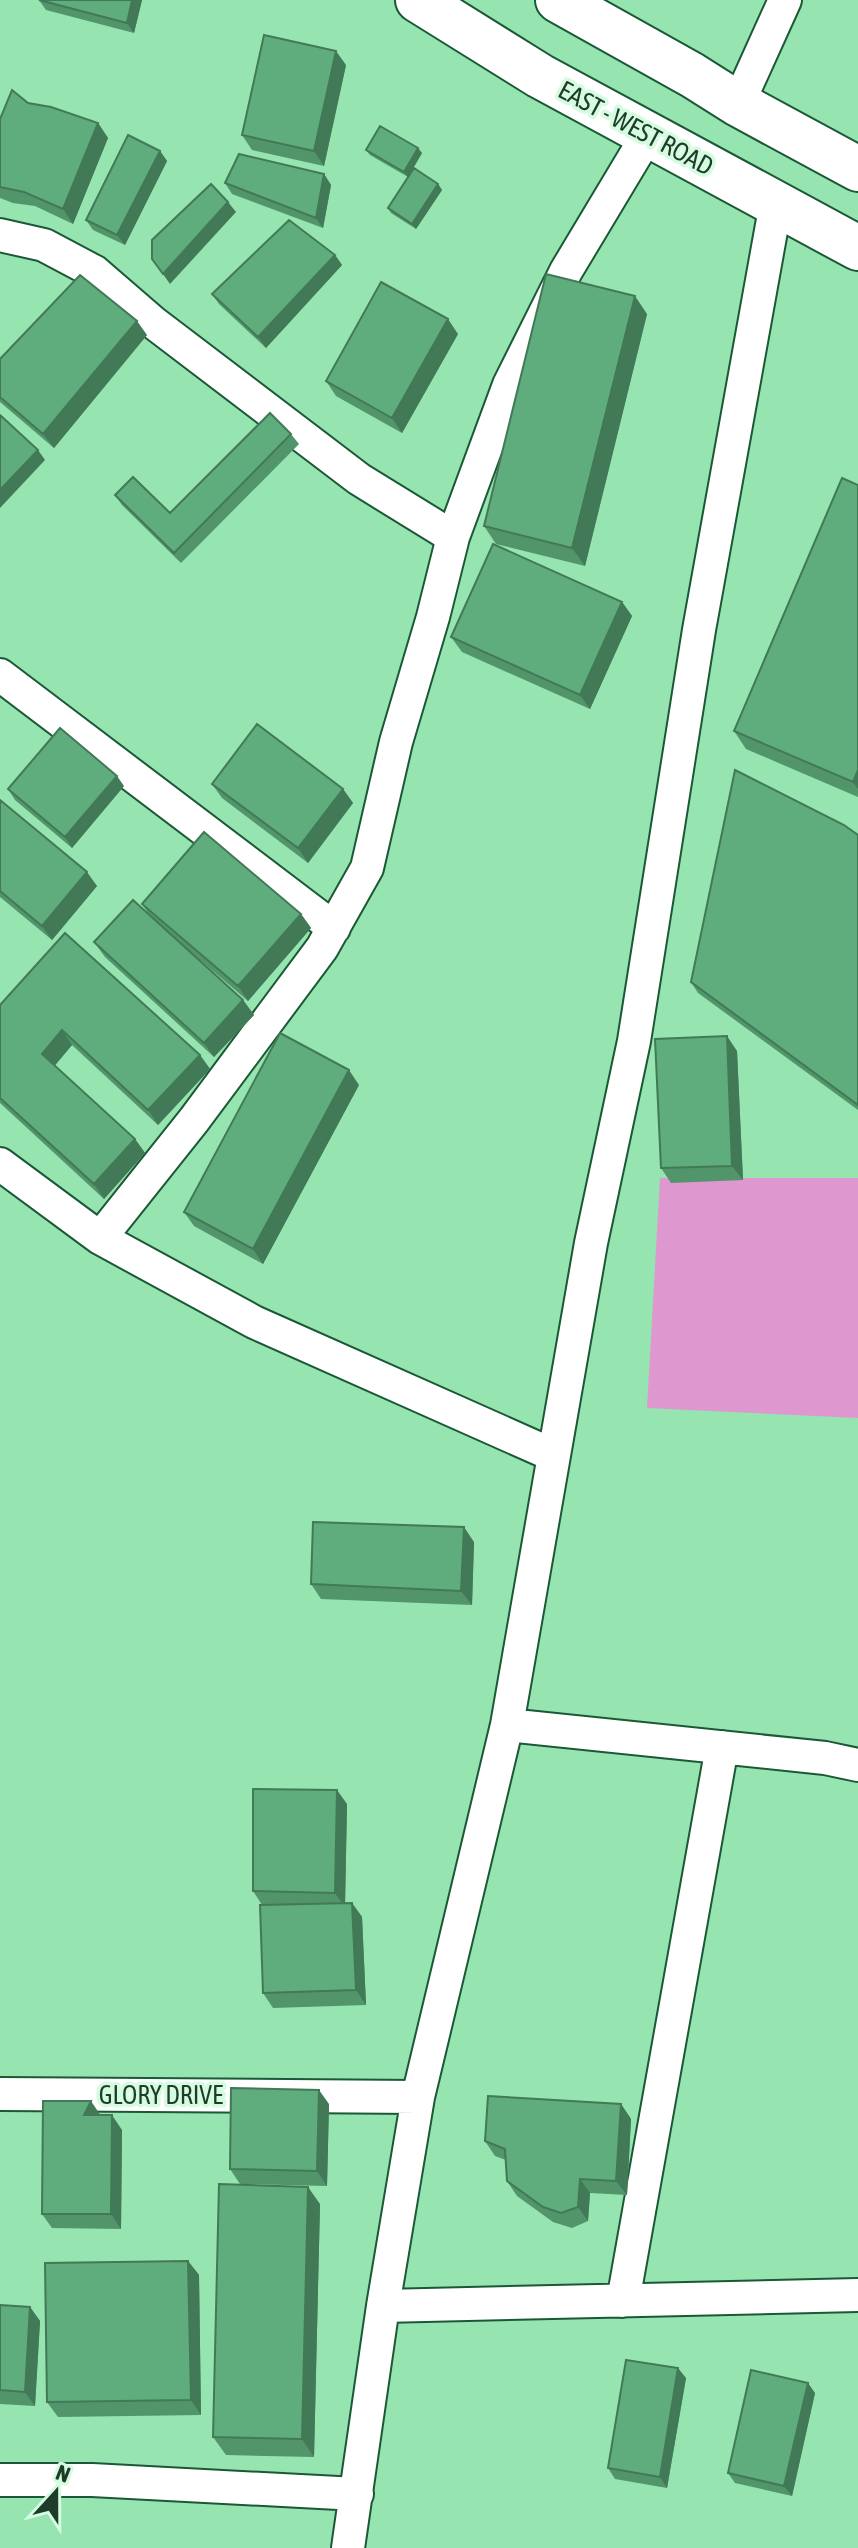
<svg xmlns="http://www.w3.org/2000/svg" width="858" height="2548" viewBox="0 0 858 2548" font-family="'Asap Condensed',sans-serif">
	<rect width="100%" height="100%" fill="#96e4b0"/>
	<path fill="#df97d0" d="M 660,1178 L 858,1178 L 858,1418 L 647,1408 Z"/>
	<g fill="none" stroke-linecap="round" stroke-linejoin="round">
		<defs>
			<path id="minor" d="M 738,104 L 785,0
				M 0,235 L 44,245 L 95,272 L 154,323 L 359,479 L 453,537
				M 0,675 L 334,928
				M 0,1164 L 100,1238 L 254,1322 L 553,1455
				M 100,1238 L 194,1120 L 322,948 L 367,868 L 396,742 L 433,617 L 453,537 L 509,385 L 566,271 L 647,136
				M 507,1725 L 825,1758 L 858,1765
				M 0,2094 L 418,2097
				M 623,2301 L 722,1747
				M 383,2306 L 858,2295
				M 0,2480 L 92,2480 L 357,2494
				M 348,2548 L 383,2306 L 418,2097 L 507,1725 L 591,1243 L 634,1041 L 699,630 L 776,203"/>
			<path id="primary" d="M 418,0 L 540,76 L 858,248
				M 558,0 L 692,75 L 738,104 L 858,169"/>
		</defs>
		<use href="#minor" stroke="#1b5835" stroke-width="36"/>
		<use href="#primary" stroke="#1b5835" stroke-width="48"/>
		<use href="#minor" stroke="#fff" stroke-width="32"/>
		<use href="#primary" stroke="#fff" stroke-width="44"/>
	</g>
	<path fill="#52956b" d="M 39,0 L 142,0 L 134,33 L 46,10 Z
		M 346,65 L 324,166 L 252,150 L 242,135 Z
		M 28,103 L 98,123 L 108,138 L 73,224 L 35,206 L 13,203 L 0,198 L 0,119 Z
		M 366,150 L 422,153 L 409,175 L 438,184 L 442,190 L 416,229 L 391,213 L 388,208 L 408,177 L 370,155 Z
		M 160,151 L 167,161 L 125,245 L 93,230 L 86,220 Z
		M 324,174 L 331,185 L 323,228 L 232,194 L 225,183 Z
		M 335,255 L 342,265 L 266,348 L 219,304 L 212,294 Z
		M 647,314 L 585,566 L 496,544 L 484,526 Z
		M 458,334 L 402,433 L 336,396 L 326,381 Z
		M 147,335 L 54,448 L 0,402 L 0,359 Z
		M 291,434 L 299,444 L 181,563 L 122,505 L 115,495 L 170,513 Z
		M 858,485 L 858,797 L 746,749 L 734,731 Z
		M 622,602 L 632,616 L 590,709 L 462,652 L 451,637 Z
		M 212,784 L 343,789 L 353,803 L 308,863 L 222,798 Z
		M 124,786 L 72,848 L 15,800 L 8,789 Z
		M 0,800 L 97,886 L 52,940 L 0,897 Z
		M 858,835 L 858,1110 L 698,993 L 691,982 Z
		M 142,904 L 301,914 L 311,928 L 248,1001 L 186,948 L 243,1000 L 254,1015 L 214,1057 L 105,957 L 94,942 L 148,913 Z
		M 0,1005 L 200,1055 L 210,1069 L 158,1125 L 72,1045 L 54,1066 L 135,1139 L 145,1153 L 104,1199 L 0,1103 Z
		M 737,1051 L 743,1180 L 671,1183 L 661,1168 Z
		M 359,1085 L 263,1264 L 194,1226 L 184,1212 Z
		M 474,1542 L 472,1605 L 321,1599 L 311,1584 Z
		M 347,1804 L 345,1903 L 352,1903 L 362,1917 L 366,2005 L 273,2008 L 263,1993 L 262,1905 L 253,1891 Z
		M 329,2104 L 327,2186 L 240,2184 L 230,2169 Z
		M 621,2104 L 631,2119 L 627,2195 L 590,2193 L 588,2221 L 572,2228 L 553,2222 L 517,2196 L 507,2181 L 506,2160 L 495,2156 L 485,2141 Z
		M 101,2115 L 122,2130 L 121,2229 L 52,2228 L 42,2214 Z
		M 320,2204 L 314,2457 L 226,2455 L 213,2437 Z
		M 188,2261 L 199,2275 L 201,2415 L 58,2417 L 47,2402 Z
		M 0,2305 L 30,2307 L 40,2321 L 35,2406 L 0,2404 Z
		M 686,2378 L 667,2488 L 615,2479 L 608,2468 Z
		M 815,2393 L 792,2496 L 735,2483 L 728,2473 Z"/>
	<path fill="#427957" d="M 132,0 L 142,0 L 134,33 L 127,23 Z
		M 336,51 L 346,65 L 324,166 L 314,151 Z
		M 98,123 L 108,138 L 73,224 L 63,209 Z
		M 418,148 L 422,153 L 408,177 L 404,172 Z
		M 160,151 L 167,161 L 125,245 L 117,235 Z
		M 324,174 L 331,185 L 323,228 L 316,218 Z
		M 438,184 L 442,190 L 416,229 L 412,224 Z
		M 228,202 L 236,212 L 170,284 L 163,274 Z
		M 335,255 L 342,265 L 266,348 L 258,337 Z
		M 635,296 L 647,314 L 585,566 L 572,548 Z
		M 448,319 L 458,334 L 402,433 L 392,418 Z
		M 137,321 L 147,335 L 54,448 L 43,434 Z
		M 38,450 L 45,460 L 0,508 L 0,490 Z
		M 622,602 L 632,616 L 590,709 L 580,695 Z
		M 858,770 L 858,789 L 853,782 Z
		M 117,776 L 124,786 L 72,848 L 65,837 Z
		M 343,789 L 353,803 L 308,863 L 298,848 Z
		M 87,872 L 97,886 L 52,940 L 42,926 Z
		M 301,914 L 311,928 L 248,1001 L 238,986 Z
		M 243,1000 L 254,1015 L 214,1057 L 204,1043 Z
		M 62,1030 L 72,1045 L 52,1069 L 42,1054 Z
		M 727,1036 L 737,1051 L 743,1180 L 732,1166 Z
		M 200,1055 L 210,1069 L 158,1125 L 148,1110 Z
		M 349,1070 L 359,1085 L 263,1264 L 253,1249 Z
		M 135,1139 L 145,1153 L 104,1199 L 94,1184 Z
		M 464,1527 L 474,1542 L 472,1605 L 461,1591 Z
		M 337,1790 L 347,1804 L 345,1907 L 335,1893 Z
		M 352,1903 L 362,1917 L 366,2005 L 356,1990 Z
		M 319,2090 L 329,2104 L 327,2186 L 317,2171 Z
		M 91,2101 L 101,2116 L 84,2115 Z
		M 621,2104 L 631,2119 L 627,2195 L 616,2181 Z
		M 112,2115 L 122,2130 L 121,2229 L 111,2214 Z
		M 580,2179 L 590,2193 L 588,2221 L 578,2207 Z
		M 308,2187 L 320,2204 L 314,2457 L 302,2439 Z
		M 188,2261 L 199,2275 L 201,2415 L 191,2400 Z
		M 30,2307 L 40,2321 L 35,2406 L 25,2392 Z
		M 678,2368 L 686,2378 L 667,2488 L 660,2477 Z
		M 808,2383 L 815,2393 L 792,2496 L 784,2486 Z"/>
	<path fill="#5fad7c" stroke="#427957" stroke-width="2" d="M 39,0 L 132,0 L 127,23 Z
		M 264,35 L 336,51 L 314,151 L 242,135 Z
		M 12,90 L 28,103 L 51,107 L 98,123 L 63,209 L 24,192 L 0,187 L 0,119 Z
		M 380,126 L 418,148 L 404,172 L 366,150 Z
		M 128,135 L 160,151 L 117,235 L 86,220 Z
		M 239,154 L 324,174 L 316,218 L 225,183 Z
		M 414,168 L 438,184 L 412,224 L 388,208 Z
		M 211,184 L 228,202 L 163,274 L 152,259 L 152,240 Z
		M 289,220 L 335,255 L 258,337 L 212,294 Z
		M 546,274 L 635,296 L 572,548 L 484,526 Z
		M 80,275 L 137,321 L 43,434 L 0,397 L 0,359 Z
		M 381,282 L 448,319 L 392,418 L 326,381 Z
		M 270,413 L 291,434 L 174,553 L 115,495 L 133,477 L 170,513 Z
		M 0,415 L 38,450 L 0,490 Z
		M 842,478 L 858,485 L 858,770 L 853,782 L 734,731 Z
		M 493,544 L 622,602 L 580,695 L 451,637 Z
		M 257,724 L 343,789 L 298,848 L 212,784 Z
		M 60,728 L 117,776 L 65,837 L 8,789 Z
		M 735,770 L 844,825 L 858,835 L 858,1105 L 691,982 Z
		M 0,800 L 87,872 L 42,926 L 0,891 Z
		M 204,832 L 301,914 L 238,986 L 142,904 Z
		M 133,900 L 243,1000 L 204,1043 L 94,942 Z
		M 65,933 L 200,1055 L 148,1110 L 62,1030 L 42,1054 L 135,1139 L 94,1184 L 0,1098 L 0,1005 Z
		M 280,1033 L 349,1070 L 253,1249 L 184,1212 Z
		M 727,1036 L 732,1166 L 661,1168 L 655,1039 Z
		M 313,1522 L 464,1527 L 461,1591 L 311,1584 Z
		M 253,1789 L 337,1790 L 335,1893 L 253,1891 Z
		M 352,1903 L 356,1990 L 263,1993 L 260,1905 Z
		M 231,2088 L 319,2090 L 317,2171 L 230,2169 Z
		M 488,2096 L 621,2104 L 616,2181 L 580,2179 L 578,2207 L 561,2213 L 543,2207 L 507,2181 L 505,2149 L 485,2141 Z
		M 43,2101 L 91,2101 L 84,2115 L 112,2115 L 111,2214 L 42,2214 Z
		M 219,2184 L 308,2187 L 302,2439 L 213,2437 Z
		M 188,2261 L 191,2400 L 47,2402 L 45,2263 Z
		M 0,2305 L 30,2307 L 25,2392 L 0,2390 Z
		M 626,2360 L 678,2368 L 660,2477 L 608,2468 Z
		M 751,2370 L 808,2383 L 784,2486 L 728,2473 Z"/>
	<g text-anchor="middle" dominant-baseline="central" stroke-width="7" stroke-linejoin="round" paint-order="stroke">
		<g font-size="26" fill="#1d3d29" stroke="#d5fce1">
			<text transform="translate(636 128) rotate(28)">EAST - WEST ROAD</text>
			<text x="161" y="2095">GLORY DRIVE</text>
		</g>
	</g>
	<g transform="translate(56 2492) rotate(21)" stroke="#d5fce1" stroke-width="6" paint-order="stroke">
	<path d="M0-6L14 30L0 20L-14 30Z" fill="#1d3d29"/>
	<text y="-12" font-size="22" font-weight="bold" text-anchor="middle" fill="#1d3d29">N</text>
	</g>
</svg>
